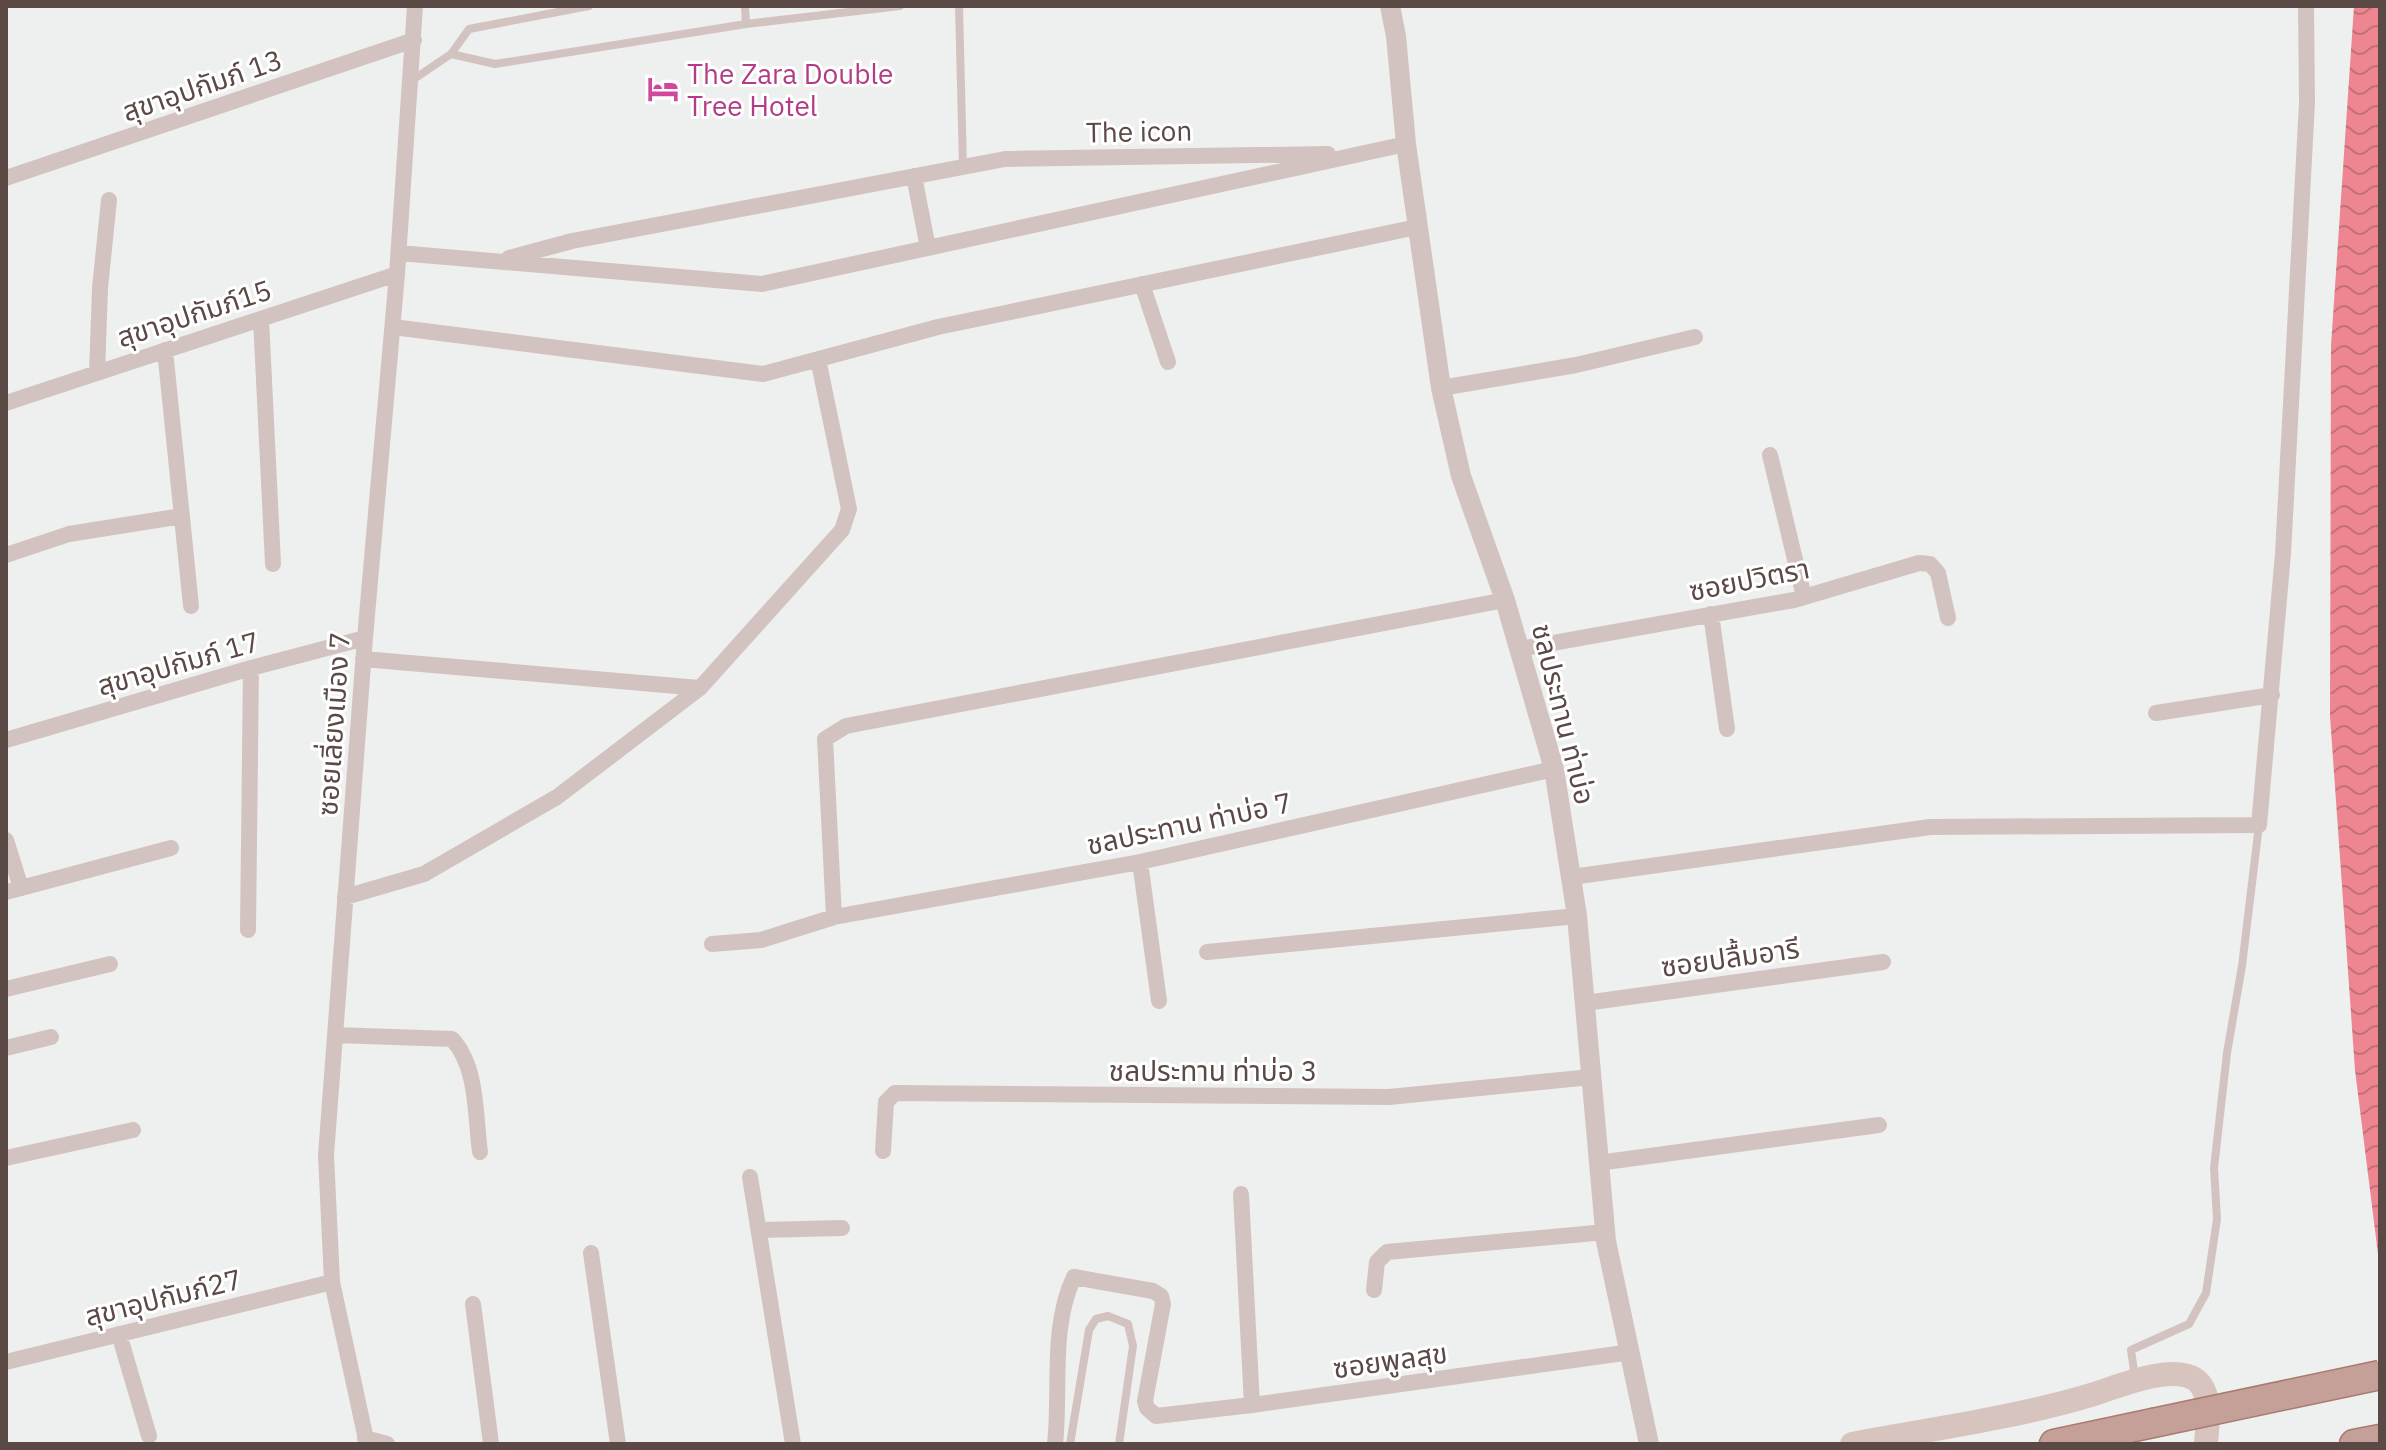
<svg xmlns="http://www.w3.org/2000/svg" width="2386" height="1450" viewBox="0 0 2386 1450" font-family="'IBM Plex Sans','Noto Sans Thai',sans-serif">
	<defs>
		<pattern id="water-waves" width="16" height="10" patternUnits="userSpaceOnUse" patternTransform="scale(2)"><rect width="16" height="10" fill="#ed8691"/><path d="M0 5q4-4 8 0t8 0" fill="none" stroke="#c37078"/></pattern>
	</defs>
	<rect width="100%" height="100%" fill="#edf0ef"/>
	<path fill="url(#water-waves)" d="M 2354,6 L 2380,6 L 2380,1270 L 2355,1070 L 2330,716 L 2331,346 Z"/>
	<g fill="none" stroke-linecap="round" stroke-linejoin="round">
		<defs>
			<path id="trunk" d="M 2054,1444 L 2153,1423
				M 2354,1444 L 2380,1439"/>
		</defs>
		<use href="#trunk" stroke="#a97b6f" stroke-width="31"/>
		<path stroke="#d3c3c0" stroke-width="8" d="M 959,6 L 963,166
			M 746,24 L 900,6
			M 451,54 L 495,64 L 746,24 L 745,6
			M 411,81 L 451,54 L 469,29 L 589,6
			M 2135,1378 L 2131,1350 L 2189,1324 L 2206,1293 L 2217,1219 L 2214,1168 L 2227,1053 L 2242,966 L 2259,825
			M 1070,1444 L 1089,1330 L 1096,1319 L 1108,1316 L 1128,1324 L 1133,1346 L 1119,1444"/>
		<path stroke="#d3c3c0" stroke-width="16" d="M 914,176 L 928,248
			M 6,178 L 414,40
			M 399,253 L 762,284 L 1406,144
			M 509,258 L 572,241 L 1005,159 L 1328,154
			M 1142,284 L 1168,362
			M 261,319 L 273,564
			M 393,327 L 763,374 L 938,327 L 1417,227
			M 165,350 L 191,606
			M 97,373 L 100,288 L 109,200
			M 1441,388 L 1576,365 L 1695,337
			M 6,403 L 397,274
			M 1770,455 L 1804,597
			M 6,555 L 69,534 L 182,516
			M 1711,614 L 1727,729
			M 1519,649 L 1794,600 L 1919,563 L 1930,564 L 1938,573 L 1948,618
			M 363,659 L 700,688
			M 2156,713 L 2272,695
			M 6,740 L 251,668 L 365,638
			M 6,840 L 21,888
			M 1140,862 L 1159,1001
			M 1572,877 L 1930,827 L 2259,825 L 2283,554 L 2307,102 L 2306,6
			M 6,892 L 171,848
			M 345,897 L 424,874 L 557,797 L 700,688 L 842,530 L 849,509 L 818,359
			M 834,917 L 825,739 L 846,726 L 1505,600
			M 248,930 L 251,668
			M 712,944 L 761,940 L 834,917 L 1140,862 L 1554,769
			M 1207,952 L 1577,916
			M 6,989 L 110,964
			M 1585,1003 L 1883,962
			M 335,1035 L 452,1039 C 478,1067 475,1116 480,1152
			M 6,1048 L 51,1037
			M 883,1151 L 886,1102 L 895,1093 L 1389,1097 L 1591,1077
			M 6,1158 L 133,1130
			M 1598,1163 L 1879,1125
			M 750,1177 L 793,1444
			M 1241,1194 L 1252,1405
			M 759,1230 L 842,1228
			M 591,1253 L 618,1444
			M 1374,1290 L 1377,1262 L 1387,1252 L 1606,1232
			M 473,1304 L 491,1444
			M 119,1334 L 149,1436
			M 6,1362 L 332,1282
			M 365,1438 L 387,1444
			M 367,1444 L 332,1282 L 326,1155 L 365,638 L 397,274 L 415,6
			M 1055,1444 C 1061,1390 1050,1327 1074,1277 L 1153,1291 L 1161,1296 L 1163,1304 L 1145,1401 L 1147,1408 L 1156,1416 L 1252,1405 L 1631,1352"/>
		<path stroke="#d3c3c0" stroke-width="20" d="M 1390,6 L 1396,36 L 1406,144 L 1441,388 L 1461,476 L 1505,600 L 1554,769 L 1577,916 L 1606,1241 L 1649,1444"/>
		<path stroke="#d7c4bf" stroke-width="24" d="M 1852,1444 C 1932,1429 2014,1418 2091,1395 C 2117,1387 2172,1363 2196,1380 C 2213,1393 2207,1426 2206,1444"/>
		<use href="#trunk" stroke="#c5a098" stroke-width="28"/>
		<defs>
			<path id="trunk-bridge" d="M 2153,1423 L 2380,1375"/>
		</defs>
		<use href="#trunk-bridge" stroke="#a97b6f" stroke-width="31" stroke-linecap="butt"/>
		<use href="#trunk-bridge" stroke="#c5a098" stroke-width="28"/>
	</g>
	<defs>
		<symbol id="hotel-bare" viewBox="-9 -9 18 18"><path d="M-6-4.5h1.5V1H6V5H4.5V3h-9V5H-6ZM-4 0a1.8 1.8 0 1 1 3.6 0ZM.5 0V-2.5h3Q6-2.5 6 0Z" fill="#d1479c" stroke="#fff" stroke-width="2.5" paint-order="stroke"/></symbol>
	</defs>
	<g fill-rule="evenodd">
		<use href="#hotel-bare" x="641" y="67" width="44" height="44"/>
	</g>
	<g text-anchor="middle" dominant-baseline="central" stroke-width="6" stroke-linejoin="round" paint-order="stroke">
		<g font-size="28" fill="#b23c85" stroke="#fff" text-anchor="start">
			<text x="687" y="73">The Zara Double<tspan x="687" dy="32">Tree Hotel</tspan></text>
		</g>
		<g font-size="28" fill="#5b4945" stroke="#fff">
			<text transform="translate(202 85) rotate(-19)">สุขาอุปกัมภ์ 13</text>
			<text transform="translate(1139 131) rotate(-1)">The icon</text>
			<text transform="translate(194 313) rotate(-18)">สุขาอุปกัมภ์15</text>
			<text transform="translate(1749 579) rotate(-11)">ซอยปวิตรา</text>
			<text transform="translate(178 663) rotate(-16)">สุขาอุปกัมภ์ 17</text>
			<text transform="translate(1564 714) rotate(76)">ชลประทาน ท่าบ่อ</text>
			<text transform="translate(333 724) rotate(-86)">ซอยเลี่ยงเมือง 7</text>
			<text transform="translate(1189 823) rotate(-12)">ชลประทาน ท่าบ่อ 7</text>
			<text transform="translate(1730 957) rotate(-8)">ซอยปลื้มอารี</text>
			<text x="1213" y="1070">ชลประทาน ท่าบ่อ 3</text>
			<text transform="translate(163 1297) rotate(-14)">สุขาอุปกัมภ์27</text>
			<text transform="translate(1390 1360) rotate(-8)">ซอยพูลสุข</text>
		</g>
	</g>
	<rect width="2386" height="1450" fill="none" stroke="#5b4945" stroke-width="16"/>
</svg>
